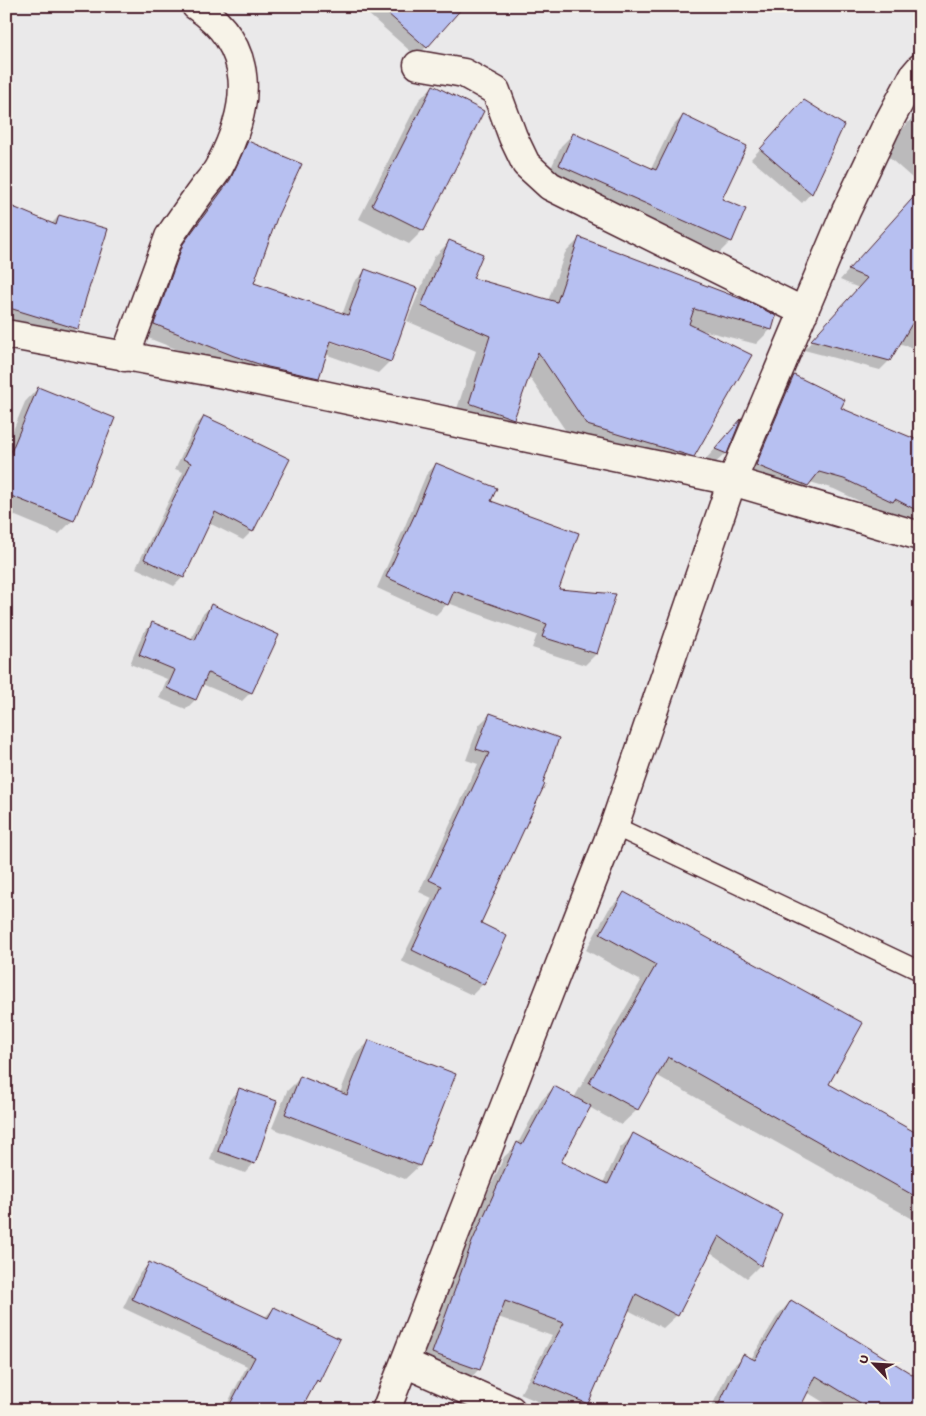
<svg xmlns="http://www.w3.org/2000/svg" width="926" height="1416" viewBox="0 0 926 1416" font-family="'Gochi Hand',sans-serif">
	<rect width="100%" height="100%" fill="#eae9ea"/>
	<filter id="ink" filterUnits="userSpaceOnUse"><feTurbulence type="fractalNoise" baseFrequency=".02" numOctaves="2"/><feDisplacementMap in="SourceGraphic" scale="10" xChannelSelector="R" yChannelSelector="G"/><feConvolveMatrix kernelMatrix="1 2 1 2 8 2 1 2 1" color-interpolation-filters="sRGB"/></filter>
	<g filter="url(#ink)">
		<path fill="#0003" fill-rule="evenodd" d="M 373,6 L 463,6 L 417,57 L 367,13 Z
			M 433,86 L 423,230 L 409,244 L 359,219 L 419,100 Z
			M 804,101 L 842,126 L 810,194 L 802,203 L 751,159 Z
			M 920,109 L 920,185 L 885,154 L 893,140 Z
			M 683,116 L 721,200 L 731,241 L 719,253 L 547,177 L 561,146 L 573,134 L 651,169 L 671,128 Z
			M 248,142 L 252,284 L 342,315 L 354,282 L 365,271 L 390,361 L 378,373 L 325,354 L 318,377 L 306,389 L 222,367 L 143,336 L 172,257 L 218,193 L 236,154 ZM 326,337 L 385,358 L 385,361 L 325,340 Z
			M 920,197 L 920,351 L 899,343 L 889,361 L 880,370 L 804,350 L 859,288 L 840,280 L 905,207 Z
			M 6,205 L 51,224 L 59,216 L 85,297 L 77,328 L 64,342 L 6,325 Z
			M 580,238 L 771,329 L 756,344 L 702,330 L 693,456 L 678,471 L 572,440 L 528,375 L 513,418 L 498,433 L 454,418 L 476,351 L 407,321 L 434,257 L 450,241 L 471,278 L 548,301 L 565,253 Z
			M 794,376 L 839,409 L 920,442 L 920,527 L 884,509 L 882,512 L 834,489 L 810,482 L 796,496 L 746,476 L 784,387 Z
			M 38,388 L 73,520 L 59,534 L 6,512 L 6,447 L 25,402 Z
			M 204,417 L 252,531 L 243,540 L 209,523 L 183,577 L 174,586 L 136,568 L 183,472 L 175,469 L 195,426 Z
			M 738,425 L 726,453 L 708,470 L 699,466 Z
			M 436,464 L 557,590 L 615,595 L 596,654 L 585,665 L 532,648 L 537,635 L 448,603 L 436,615 L 377,588 L 405,526 L 426,475 Z
			M 211,606 L 251,692 L 242,701 L 202,684 L 195,700 L 186,709 L 159,698 L 167,679 L 130,664 L 143,633 L 153,623 L 191,639 L 202,615 Z
			M 490,714 L 542,784 L 480,923 L 483,984 L 472,995 L 401,961 L 432,898 L 419,892 L 478,764 L 466,760 L 479,725 Z
			M 625,893 L 828,1084 L 920,1136 L 920,1223 L 656,1075 L 637,1110 L 621,1125 L 589,1107 L 559,1163 L 603,1183 L 620,1148 L 633,1135 L 760,1265 L 747,1278 L 709,1251 L 677,1315 L 663,1328 L 628,1310 L 587,1403 L 581,1410 L 558,1410 L 520,1394 L 552,1336 L 498,1317 L 479,1369 L 466,1383 L 420,1366 L 459,1256 L 504,1157 L 517,1145 L 541,1101 L 554,1087 L 574,1098 L 641,981 L 586,950 L 609,909 Z
			M 369,1042 L 454,1075 L 419,1166 L 405,1179 L 272,1128 L 287,1091 L 300,1078 L 340,1093 L 355,1055 Z
			M 240,1090 L 254,1163 L 245,1173 L 210,1160 L 230,1099 Z
			M 150,1263 L 264,1318 L 274,1308 L 318,1381 L 311,1388 L 300,1410 L 224,1410 L 247,1366 L 123,1308 L 140,1273 Z
			M 791,1301 L 920,1410 L 836,1410 L 807,1392 L 798,1410 L 710,1410 L 730,1369 L 744,1356 L 751,1359 L 778,1315 Z"/>
		<path fill="#b7c0f1" stroke="#4a1f2b" d="M 379,6 L 464,6 L 427,48 Z
			M 433,85 L 484,111 L 424,231 L 372,205 Z
			M 804,100 L 844,125 L 812,194 L 760,149 Z
			M 683,115 L 747,146 L 722,199 L 746,209 L 732,242 L 559,165 L 573,133 L 656,170 Z
			M 248,141 L 302,164 L 278,215 L 254,283 L 348,315 L 365,269 L 417,288 L 391,362 L 331,341 L 319,378 L 268,367 L 234,356 L 154,324 L 183,244 L 230,180 Z
			M 920,190 L 920,310 L 890,361 L 811,340 L 867,278 L 848,270 Z
			M 6,204 L 56,225 L 59,215 L 108,229 L 86,298 L 78,329 L 6,307 Z
			M 579,237 L 752,303 L 776,316 L 772,330 L 694,309 L 689,324 L 752,355 L 694,457 L 587,425 L 538,352 L 514,419 L 469,403 L 490,336 L 421,306 L 449,240 L 483,254 L 473,278 L 557,302 Z
			M 794,375 L 845,400 L 841,408 L 920,441 L 920,512 L 895,499 L 893,502 L 844,479 L 819,472 L 808,486 L 756,465 Z
			M 38,387 L 115,418 L 74,521 L 6,494 L 6,464 Z
			M 204,416 L 254,439 L 253,441 L 290,459 L 253,532 L 215,512 L 184,578 L 144,559 L 191,463 L 183,459 Z
			M 741,419 L 727,454 L 715,449 Z
			M 436,463 L 497,488 L 491,501 L 579,533 L 559,589 L 616,594 L 597,654 L 542,637 L 547,624 L 454,591 L 448,605 L 386,577 L 415,514 Z
			M 211,604 L 279,635 L 252,693 L 208,673 L 196,700 L 167,688 L 175,670 L 139,655 L 152,622 L 195,640 Z
			M 490,713 L 559,738 L 543,783 L 545,784 L 481,923 L 507,936 L 484,985 L 412,950 L 442,886 L 429,880 L 489,753 L 476,749 Z
			M 624,892 L 863,1023 L 829,1084 L 920,1135 L 920,1199 L 668,1057 L 638,1110 L 589,1083 L 656,965 L 600,934 Z
			M 369,1040 L 456,1074 L 420,1166 L 285,1114 L 300,1076 L 347,1095 Z
			M 554,1086 L 591,1106 L 561,1162 L 608,1184 L 633,1133 L 782,1214 L 761,1266 L 719,1236 L 678,1316 L 636,1294 L 588,1404 L 532,1380 L 564,1323 L 505,1301 L 480,1370 L 432,1353 L 472,1242 L 517,1142 L 522,1145 Z
			M 239,1088 L 277,1101 L 255,1164 L 218,1151 Z
			M 149,1262 L 268,1318 L 274,1307 L 340,1339 L 319,1382 L 317,1380 L 301,1410 L 227,1410 L 255,1357 L 132,1299 Z
			M 791,1300 L 920,1379 L 920,1410 L 872,1410 L 816,1376 L 799,1410 L 716,1410 L 743,1354 L 755,1360 Z"/>
		<g fill="none" stroke-linecap="round" stroke-linejoin="round">
			<defs>
				<path id="service" d="M 614,826 L 920,971"/>
				<path id="minor" d="M 418,65 L 464,73 L 496,91 L 513,137 L 526,164 L 550,186 L 804,312
					M 6,334 L 229,375 L 732,481 L 920,536
					M 125,357 L 169,237 C 180,221 191,205 202,190 C 208,182 216,174 220,165 C 251,106 257,47 196,6
					M 405,1363 L 511,1410
					M 386,1410 L 614,826 L 732,481 L 846,211 L 885,129 L 914,75 L 920,68"/>
			</defs>
			<use href="#service" stroke="#4a1f2b" stroke-width="21"/>
			<use href="#minor" stroke="#4a1f2b" stroke-width="31"/>
			<use href="#service" stroke="#f7f3e8" stroke-width="18"/>
			<use href="#minor" stroke="#f7f3e8" stroke-width="28"/>
		</g>
	</g>
	<rect width="926" height="1416" fill="none" stroke="#f7f3e8" stroke-width="25"/>
	<rect x="12" y="12" width="901" height="1391" fill="none" stroke="#4a1f2b" stroke-width="2" filter="url(#ink)"/>
	<g transform="translate(874 1364) rotate(295)" stroke="#f7f3e8" stroke-width="4" paint-order="stroke">
	<path d="M0-4L9 19L0 12L-9 19Z" fill="#4a1f2b"/>
	<text y="-8" font-size="14" font-weight="bold" text-anchor="middle" fill="#4a1f2b">U</text>
	</g>
</svg>
